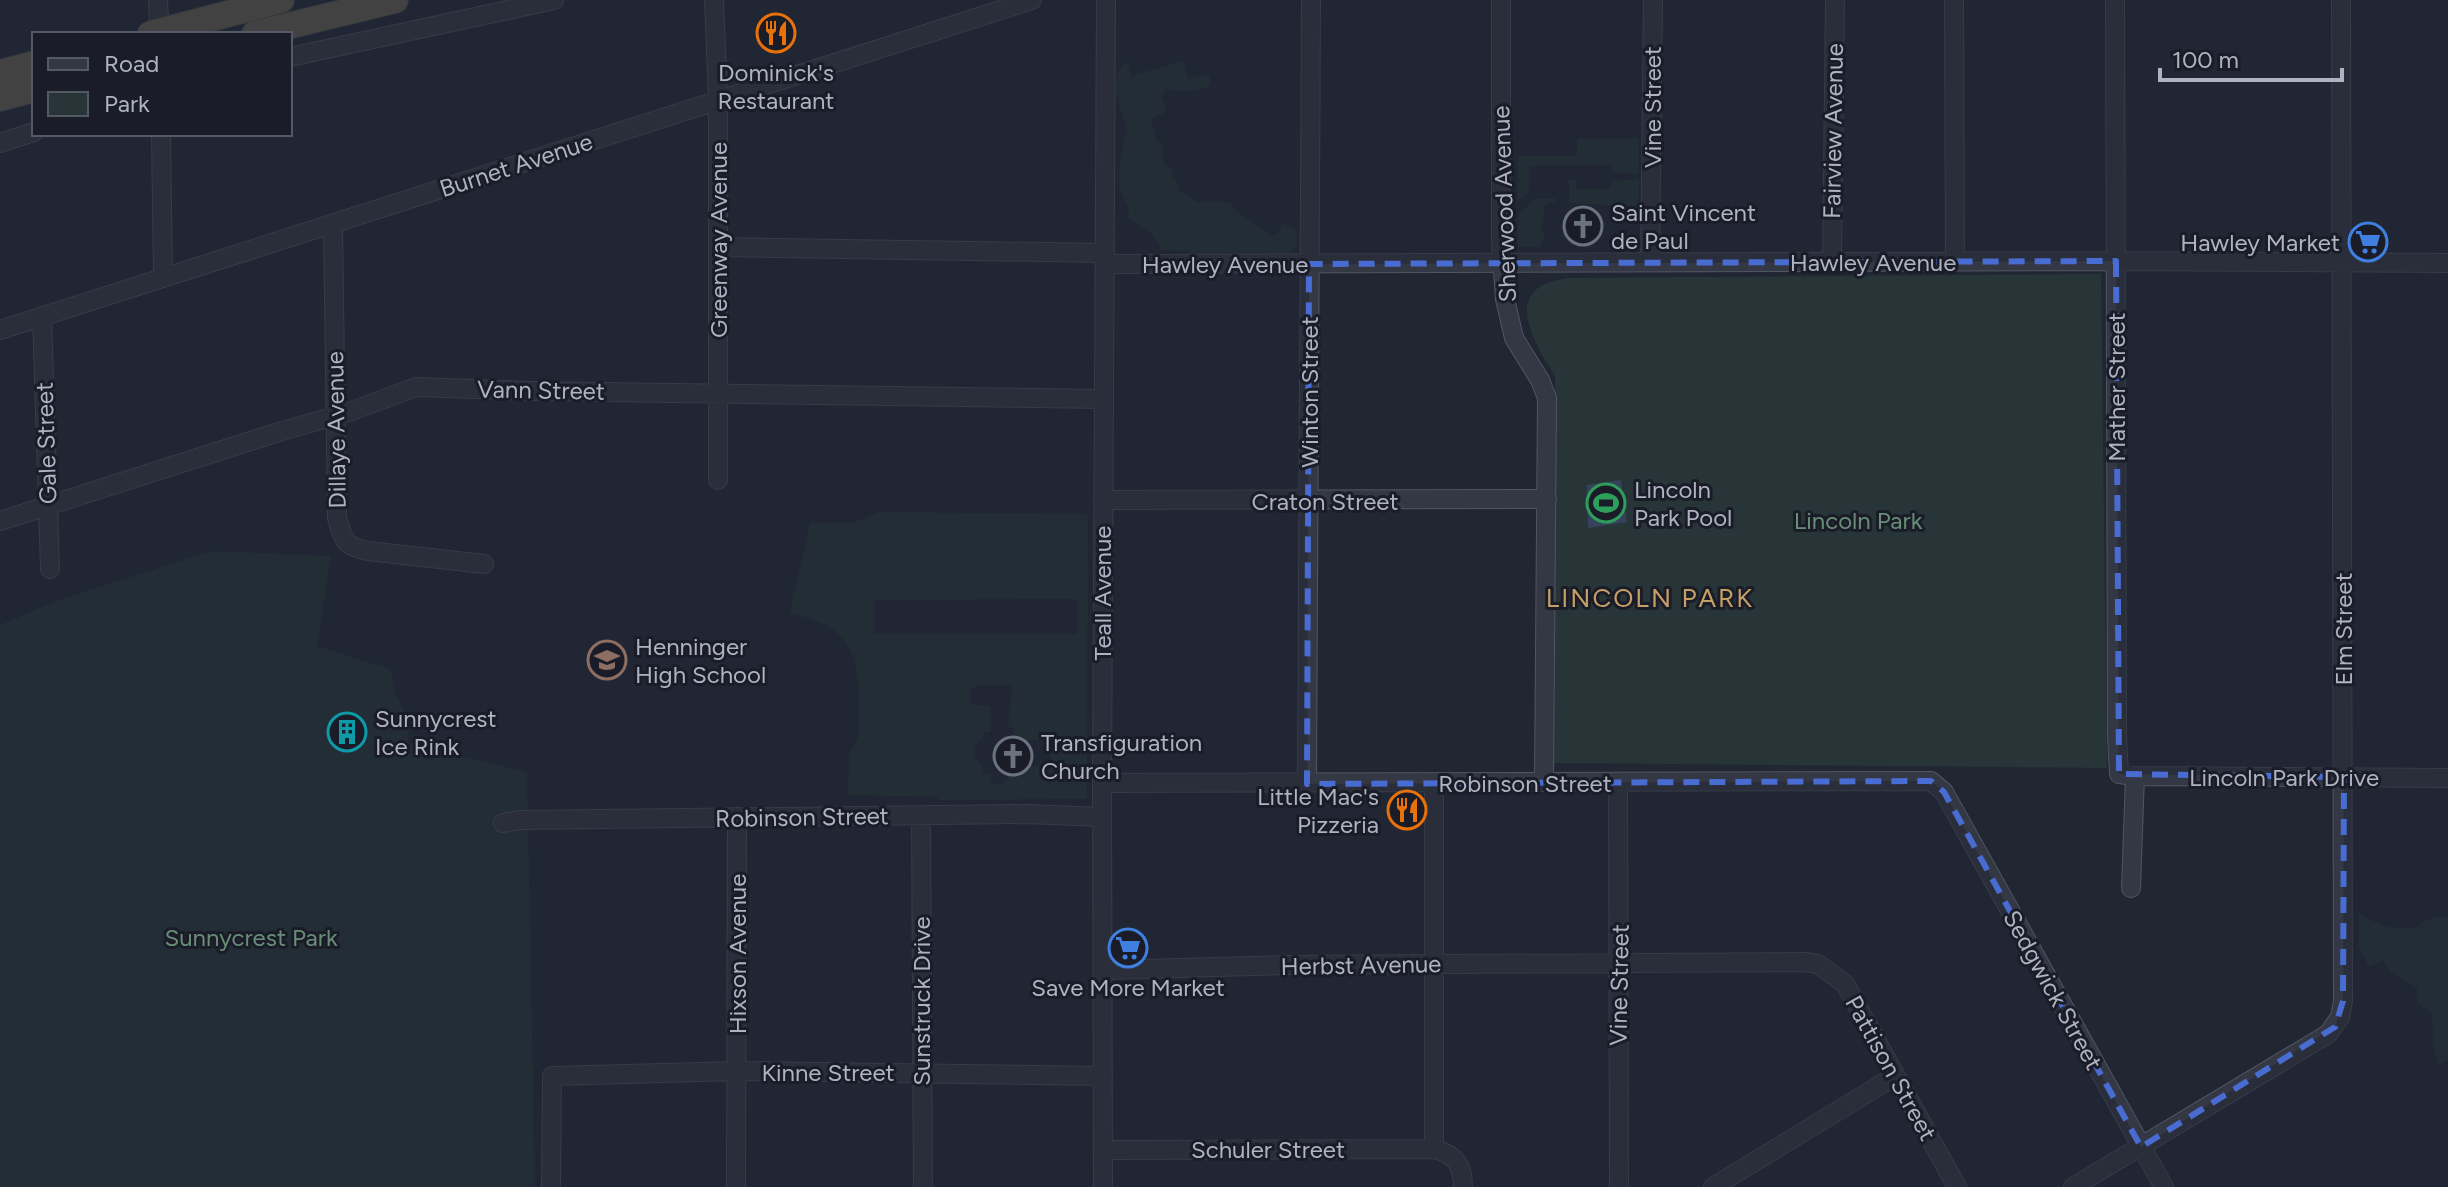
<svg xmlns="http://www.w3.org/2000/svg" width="2448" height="1187" viewBox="0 0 2448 1187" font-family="Figtree,sans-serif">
	<rect width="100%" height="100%" fill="#212633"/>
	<path fill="#273538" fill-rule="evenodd" d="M 1127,61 L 1131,76 L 1183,61 L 1188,79 L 1202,75 L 1210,77 L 1210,85 C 1199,92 1179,92 1167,89 L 1161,97 L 1166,107 L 1163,114 L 1151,119 L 1156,140 L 1162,144 L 1164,163 L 1173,171 L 1172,178 L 1178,184 L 1179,190 L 1197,202 L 1230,202 L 1235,210 L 1273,236 L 1280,232 L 1282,224 L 1295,228 L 1298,243 L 1290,256 L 1272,257 L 1266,253 L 1256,256 L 1228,253 L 1194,256 L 1186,251 L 1161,250 L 1152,233 L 1129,218 C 1129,207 1125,202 1121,193 C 1115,179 1123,143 1127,128 C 1120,106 1105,82 1127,61 Z
		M 1639,138 L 1639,175 L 1611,172 L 1611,165 L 1530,166 C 1529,179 1534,196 1517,200 L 1518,156 L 1577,156 L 1577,139 Z
		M 1639,179 L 1639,210 L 1617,210 L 1616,206 L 1569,203 L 1569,180 L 1576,180 L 1576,189 L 1611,189 L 1611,181 Z
		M 1556,198 L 1556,202 L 1547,203 L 1543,208 L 1545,215 L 1541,228 L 1545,233 L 1540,247 L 1518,247 L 1518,214 L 1535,199 Z
		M 2101,274 L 2107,768 L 1554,763 L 1555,376 C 1531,338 1500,285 1570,278 Z
		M 879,512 L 1088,514 L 1087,799 L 938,800 L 937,797 L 848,795 L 849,755 L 858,737 L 859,727 C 859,695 863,655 836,632 C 824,622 804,617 790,612 L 810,523 L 855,522 ZM 1077,599 L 1077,634 L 874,634 L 874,600 ZM 977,685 L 1012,686 L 1008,727 L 1013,727 L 1015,740 L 1043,740 L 1043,732 L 1050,732 L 1050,740 L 1055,741 L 1055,745 L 1051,747 L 1051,759 L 1055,761 L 1055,765 L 1052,766 L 1050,773 L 1043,771 L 1043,766 L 1015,766 L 1014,773 L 1009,774 L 1007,779 L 1003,780 L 1002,785 L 990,782 L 990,774 L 983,774 L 983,767 L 975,758 L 975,748 L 980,739 L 983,739 L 984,732 L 991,732 L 990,706 L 970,704 L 970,688 L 977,688 Z
		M 212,551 L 331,556 L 317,646 L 390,669 L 397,698 L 409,719 L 408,743 L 527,772 L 535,1187 L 0,1187 L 0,625 L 61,599 Z
		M 2359,914 L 2386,927 L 2416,928 C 2425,918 2435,917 2448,917 L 2448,1060 L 2438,1065 L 2433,1046 L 2432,1012 L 2418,1003 L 2417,988 L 2391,972 L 2383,960 L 2369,967 L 2358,946 Z"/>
	<path fill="#38415b" d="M 1621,480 L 1627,522 L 1588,528 L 1587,485 Z"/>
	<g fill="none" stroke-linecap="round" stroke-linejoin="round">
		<defs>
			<path id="minor" d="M 158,0 L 159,20
				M 714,0 L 718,99 L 718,480
				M 1501,0 L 1501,242 L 1505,299 L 1514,338 L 1540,380 L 1547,398 L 1544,782
				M 1954,0 L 1955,261
				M 2115,0 L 2117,735 L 2119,774 L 2135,776 L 2448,778
				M 290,57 L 554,0
				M 161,134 L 163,277
				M 0,143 L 34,132
				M 333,224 L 337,518 C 344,540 343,546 368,551 L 484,564
				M 718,247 L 1105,253
				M 1650,262 L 1653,0
				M 1832,262 L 1835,0
				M 1105,264 L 2116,261 L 2448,263
				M 42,316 L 50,569
				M 0,330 L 1032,0
				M 1103,500 L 1547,499
				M 0,521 L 282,431 L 349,412 L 416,387 L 531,391 L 1103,399
				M 1102,783 L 1931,781 L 1944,792 L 2164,1187
				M 1618,783 L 1619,1187
				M 1307,784 L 1311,0
				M 921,815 L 923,1187
				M 503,823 L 520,820 L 1027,814 L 1102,817
				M 2131,888 L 2135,776
				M 1103,970 L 1286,965 L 1805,962 L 1818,964 L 1845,984 L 1957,1187
				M 1434,1149 L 1434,783
				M 1103,1150 L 1434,1149 C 1455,1154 1463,1165 1463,1187
				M 551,1187 L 552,1076 L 737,1071 L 1103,1076
				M 736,1187 L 737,817
				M 1103,1187 L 1102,783 L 1106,0
				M 1713,1187 L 1895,1076
				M 2073,1187 L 2328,1034 L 2340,1017 L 2343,1001 L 2341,0"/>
			<path id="highway" d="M 185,25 L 281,0
				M 255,34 L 395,0
				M 0,73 L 34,64
				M 0,98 L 34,89"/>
		</defs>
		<use href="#minor" stroke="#525562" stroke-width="20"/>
		<use href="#highway" stroke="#3f424e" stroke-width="28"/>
		<use href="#minor" stroke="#343844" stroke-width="18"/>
		<use href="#highway" stroke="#696452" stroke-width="26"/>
		<defs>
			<path id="highway-bridge" d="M 150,34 L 185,25"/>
		</defs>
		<use href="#highway-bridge" stroke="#3f424e" stroke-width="28" stroke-linecap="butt"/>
		<use href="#highway-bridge" stroke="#696452" stroke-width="26"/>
	</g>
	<path d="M0 0H2448V1187H0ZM 2116,261 L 2119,774 L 2344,777 L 2343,1001 L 2335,1027 L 2141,1147 L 1944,792 L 1931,781 L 1307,784 L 1309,264 Z" fill="#212633" fill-opacity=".55" fill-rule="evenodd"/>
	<path fill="none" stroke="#486cd1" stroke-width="6" stroke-dasharray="16 10" stroke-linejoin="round" d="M 2116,261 L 2119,774 L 2344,777 L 2343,1001 L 2335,1027 L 2141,1147 L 1944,792 L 1931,781 L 1307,784 L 1309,264 Z"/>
	<defs>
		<symbol id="restaurant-ring" viewBox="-11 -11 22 22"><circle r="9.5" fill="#1a1d28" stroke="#e8710a" stroke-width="1.5"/><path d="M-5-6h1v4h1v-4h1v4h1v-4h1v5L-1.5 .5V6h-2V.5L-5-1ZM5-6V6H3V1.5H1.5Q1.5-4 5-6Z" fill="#e8710a"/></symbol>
		<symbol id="church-ring" viewBox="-11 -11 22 22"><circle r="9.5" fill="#1a1d28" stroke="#6b7280" stroke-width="1.5"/><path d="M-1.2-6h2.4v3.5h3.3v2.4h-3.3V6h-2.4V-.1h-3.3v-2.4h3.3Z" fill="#6b7280"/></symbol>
		<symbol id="supermarket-ring" viewBox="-11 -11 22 22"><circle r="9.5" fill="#1a1d28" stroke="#3f7fe0" stroke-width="1.5"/><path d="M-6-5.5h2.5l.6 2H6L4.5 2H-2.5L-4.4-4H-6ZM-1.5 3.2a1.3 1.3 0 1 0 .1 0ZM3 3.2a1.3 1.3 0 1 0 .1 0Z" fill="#3f7fe0"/></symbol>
		<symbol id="stadium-ring" viewBox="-11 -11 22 22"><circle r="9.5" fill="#1a1d28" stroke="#2e9e5b" stroke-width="1.5"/><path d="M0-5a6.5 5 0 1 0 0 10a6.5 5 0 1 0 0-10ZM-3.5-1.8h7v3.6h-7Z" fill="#2e9e5b"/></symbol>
		<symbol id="school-ring" viewBox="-11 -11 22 22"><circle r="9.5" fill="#1a1d28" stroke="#8d6e63" stroke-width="1.5"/><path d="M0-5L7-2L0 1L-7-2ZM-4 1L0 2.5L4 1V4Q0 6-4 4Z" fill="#8d6e63"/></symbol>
		<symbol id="building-ring" viewBox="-11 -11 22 22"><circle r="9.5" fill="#1a1d28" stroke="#0f9aa8" stroke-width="1.5"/><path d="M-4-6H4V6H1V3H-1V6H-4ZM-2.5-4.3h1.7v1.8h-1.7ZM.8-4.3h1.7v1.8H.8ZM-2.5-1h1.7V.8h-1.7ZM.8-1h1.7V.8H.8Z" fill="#0f9aa8"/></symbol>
	</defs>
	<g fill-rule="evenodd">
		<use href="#restaurant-ring" x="754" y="11" width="44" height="44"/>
		<use href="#church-ring" x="1561" y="204" width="44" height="44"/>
		<use href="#supermarket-ring" x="2346" y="220" width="44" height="44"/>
		<use href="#stadium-ring" x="1584" y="481" width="44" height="44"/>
		<use href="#school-ring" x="585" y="638" width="44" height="44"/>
		<use href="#building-ring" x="325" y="710" width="44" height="44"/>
		<use href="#church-ring" x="991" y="734" width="44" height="44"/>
		<use href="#restaurant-ring" x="1385" y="788" width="44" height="44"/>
		<use href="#supermarket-ring" x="1106" y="926" width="44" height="44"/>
	</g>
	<g text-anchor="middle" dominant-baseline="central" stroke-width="6" stroke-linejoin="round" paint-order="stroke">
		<g font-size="24" fill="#aeb2c1" stroke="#1a1d28" text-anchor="start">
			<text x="776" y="72" text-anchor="middle">Dominick's<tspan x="776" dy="28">Restaurant</tspan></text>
			<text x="1611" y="212">Saint Vincent<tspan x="1611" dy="28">de Paul</tspan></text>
			<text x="2340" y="242" text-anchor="end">Hawley Market</text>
			<text x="1634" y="489">Lincoln<tspan x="1634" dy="28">Park Pool</tspan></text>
			<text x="635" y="646">Henninger<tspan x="635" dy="28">High School</tspan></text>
			<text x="375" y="718">Sunnycrest<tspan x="375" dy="28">Ice Rink</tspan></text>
			<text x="1041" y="742">Transfiguration<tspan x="1041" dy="28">Church</tspan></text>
			<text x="1379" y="796" text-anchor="end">Little Mac's<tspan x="1379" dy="28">Pizzeria</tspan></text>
			<text x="1128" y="987" text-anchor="middle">Save More Market</text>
		</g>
		<g font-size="24" fill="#aeb2c1" stroke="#1a1d28">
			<text transform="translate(1652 107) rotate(-90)">Vine Street</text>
			<text transform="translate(1833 131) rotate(-89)">Fairview Avenue</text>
			<text transform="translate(516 165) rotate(-18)">Burnet Avenue</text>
			<text transform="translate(1504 204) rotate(-92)">Sherwood Avenue</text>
			<text transform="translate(718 240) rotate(-90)">Greenway Avenue</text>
			<text x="1873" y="262">Hawley Avenue</text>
			<text x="1225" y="264">Hawley Avenue</text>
			<text transform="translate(2116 387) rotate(-90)">Mather Street</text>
			<text transform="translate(541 390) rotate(1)">Vann Street</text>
			<text transform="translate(1309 392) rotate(-90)">Winton Street</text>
			<text transform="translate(336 430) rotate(-91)">Dillaye Avenue</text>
			<text transform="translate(46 443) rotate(-92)">Gale Street</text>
			<text x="1325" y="501">Craton Street</text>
			<text transform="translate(1102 593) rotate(-90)">Teall Avenue</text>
			<text transform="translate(2343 629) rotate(-90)">Elm Street</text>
			<text x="2284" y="777">Lincoln Park Drive</text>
			<text x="1525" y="783">Robinson Street</text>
			<text transform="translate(802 817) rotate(-1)">Robinson Street</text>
			<text transform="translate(737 954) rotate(-90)">Hixson Avenue</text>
			<text transform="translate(1361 965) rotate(-1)">Herbst Avenue</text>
			<text transform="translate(1619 985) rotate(-89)">Vine Street</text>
			<text transform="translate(2053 990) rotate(61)">Sedgwick Street</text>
			<text transform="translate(921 1001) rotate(-90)">Sunstruck Drive</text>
			<text transform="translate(1891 1068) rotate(61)">Pattison Street</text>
			<text x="828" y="1072">Kinne Street</text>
			<text x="1268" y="1149">Schuler Street</text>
		</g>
		<g font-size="24" fill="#698e78" stroke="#1a1d28">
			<text x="1858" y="520">Lincoln Park</text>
			<text x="251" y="937">Sunnycrest Park</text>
		</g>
		<g font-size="26" letter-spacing="2" fill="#c59f65" stroke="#1a1d28">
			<text x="1650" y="598">LINCOLN PARK</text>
		</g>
	</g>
	<rect x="32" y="32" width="260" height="104" fill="#1a1d28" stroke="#555965" stroke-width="2"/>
	<rect x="48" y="58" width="40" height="12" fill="#343844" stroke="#555965" stroke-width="2"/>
	<text x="104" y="72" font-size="24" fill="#aeb2c1">Road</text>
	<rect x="48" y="92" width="40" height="24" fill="#273538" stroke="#555965" stroke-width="2"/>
	<text x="104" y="112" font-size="24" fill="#aeb2c1">Park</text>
	<path d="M2160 68v12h182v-12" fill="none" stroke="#aeb2c1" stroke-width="4"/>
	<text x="2172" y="68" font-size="24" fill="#aeb2c1" stroke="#1a1d28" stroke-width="6" paint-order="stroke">100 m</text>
</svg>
